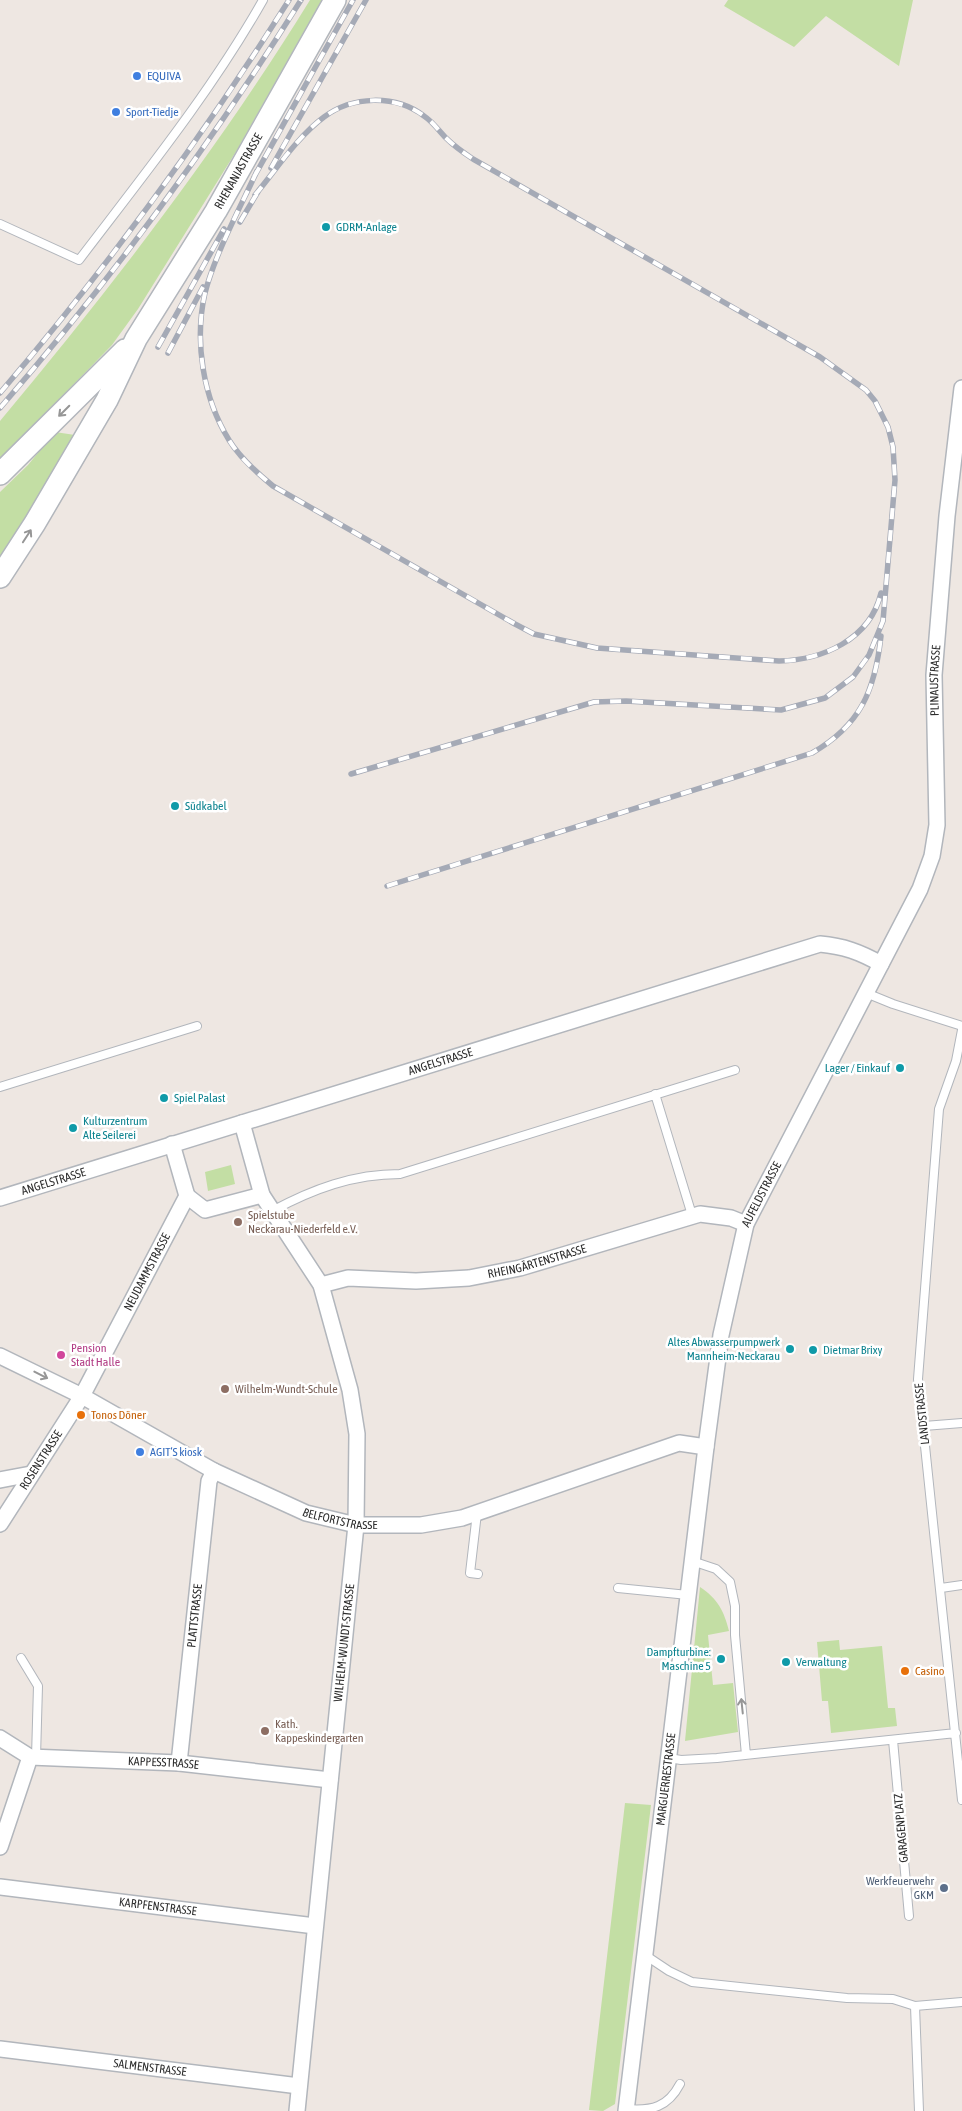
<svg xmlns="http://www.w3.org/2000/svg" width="962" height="2111" viewBox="0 0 962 2111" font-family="'Asap Condensed',sans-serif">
	<rect width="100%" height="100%" fill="#eee7e2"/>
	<path fill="#c3dea4" d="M 310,0 L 322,0 L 237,150 L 138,309 L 112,345 L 0,460 L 0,421 C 112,287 219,148 310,0 Z
		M 728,0 L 913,0 L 899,66 L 826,16 L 794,47 L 724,6 Z
		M 55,432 L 75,435 L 0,563 L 0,492 L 28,465 Z
		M 231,1165 L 235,1184 L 208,1191 L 205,1172 Z
		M 700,1587 C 718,1599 724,1611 729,1631 L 708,1635 L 713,1685 L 733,1683 L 738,1732 L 685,1741 Z
		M 839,1640 L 840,1650 L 882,1646 L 888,1708 L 895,1708 L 897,1726 L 831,1733 L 828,1701 L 822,1701 L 817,1642 Z
		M 625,1803 L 651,1805 L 615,2104 L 603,2111 L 589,2110 Z"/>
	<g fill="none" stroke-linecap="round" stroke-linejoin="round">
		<defs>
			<path id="lane" d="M 0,224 L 79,260 C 143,176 211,92 263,0
				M 866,993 L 893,1004 L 962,1026
				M 962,1030 L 956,1061 L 939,1109 L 918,1379 L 962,1800
				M 0,1087 L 197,1026
				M 655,1094 L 692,1215
				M 272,1211 C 313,1189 353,1174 400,1174 L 735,1070
				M 924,1426 L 962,1423
				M 477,1513 L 470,1573 L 478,1574
				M 692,1561 L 716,1569 L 730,1582 L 735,1606 L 735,1635 L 746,1755
				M 618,1588 L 688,1595
				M 941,1588 L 962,1585
				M 21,1658 L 38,1686 L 36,1757
				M 893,1740 L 909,1916
				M 669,1758 L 681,1760 L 717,1758 L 956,1733
				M 645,1955 L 669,1971 L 692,1982 L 847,1998 L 893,1999 L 915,2006 L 962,2002
				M 915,2006 L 919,2111
				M 627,2109 C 652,2111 668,2107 680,2084"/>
			<g id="street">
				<path d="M 242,1123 L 262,1195 L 321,1285 L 350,1390 L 357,1434 L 356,1525 L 297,2111"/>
				<path d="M 187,1196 L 205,1210 L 262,1195"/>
				<path id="s1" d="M 0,1198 L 820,944 C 843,946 860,952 881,964"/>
				<path id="s2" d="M 321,1285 L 348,1278 L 416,1281 L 469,1278 L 520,1268 L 700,1214 L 731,1218 L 746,1224"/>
				<path id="s3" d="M 0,1356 L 82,1396 L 214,1471 L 306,1513 L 356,1525 L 421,1525 L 462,1518 L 679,1443 L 706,1447"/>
				<path d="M 0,1480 L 31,1474"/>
				<path id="s4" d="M 0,1524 L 82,1396 L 187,1196 L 172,1144"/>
				<path id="s5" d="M 0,1738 L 30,1757 L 179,1763 L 330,1780"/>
				<path id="s6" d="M 179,1763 L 209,1481 L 214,1471"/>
				<path d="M 0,1847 L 30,1757"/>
				<path id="s7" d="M 0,1887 L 315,1926"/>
				<path id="s8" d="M 0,2049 L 299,2086"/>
				<path id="s9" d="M 626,2111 L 706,1447 L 721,1335 L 746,1224 L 920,889 L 932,856 L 937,825 L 934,675 L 947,516 L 962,388"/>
			</g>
			<g id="secondary">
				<path d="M 0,474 L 125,350"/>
				<path id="s10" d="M 0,577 L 35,523 L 107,400 L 136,339 L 216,211 L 335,0"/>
			</g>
		</defs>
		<use href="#lane" stroke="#b2b6bc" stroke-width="10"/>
		<use href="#street" stroke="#b2b6bc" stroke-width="18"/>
		<use href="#secondary" stroke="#b2b6bc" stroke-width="24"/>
		<use href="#lane" stroke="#fff" stroke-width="8"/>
		<use href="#street" stroke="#fff" stroke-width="15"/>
		<use href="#secondary" stroke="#fff" stroke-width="21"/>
		<defs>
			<path id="rail" d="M 271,168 L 366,0
				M 257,171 C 240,208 215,254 205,293 C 194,341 203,398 229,440 C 240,458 257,473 273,486 L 515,624 L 534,634 L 597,648 L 779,661 C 822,660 870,640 881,593
				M 254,177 L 353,0
				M 255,195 C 276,170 297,137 324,117 C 352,96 395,94 424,116 C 433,122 439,131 446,138 C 454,146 464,153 473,159 L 820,357 L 866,390 L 875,401 L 888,427 L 893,447 L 895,480 L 883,621 L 869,655 L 853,677 L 825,698 L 781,710 L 626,701 L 594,702 L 351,774
				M 240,222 L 259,190
				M 158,347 L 224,229
				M 168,353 L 203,287
				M 0,393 C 106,269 202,138 289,0
				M 0,408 C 111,280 211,144 301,0
				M 387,886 L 812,753 C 861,725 875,690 881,636"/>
		</defs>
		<use href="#rail" stroke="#a5aab6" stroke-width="5.5"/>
		<use href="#rail" stroke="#fff" stroke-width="4" stroke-dasharray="11" stroke-linecap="butt"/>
	</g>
	<defs><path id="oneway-shaft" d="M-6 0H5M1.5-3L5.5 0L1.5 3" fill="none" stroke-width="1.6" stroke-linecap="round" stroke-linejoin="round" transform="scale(1.25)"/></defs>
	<g stroke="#969696">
		<use href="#oneway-shaft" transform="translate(64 411) rotate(135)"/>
		<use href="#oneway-shaft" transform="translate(27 536) rotate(-57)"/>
		<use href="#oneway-shaft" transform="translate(41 1375) rotate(27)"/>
		<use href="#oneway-shaft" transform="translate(742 1706) rotate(-96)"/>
	</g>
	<g fill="#3f7fe0" stroke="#fff" stroke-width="2">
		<circle cx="137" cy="76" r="5"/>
		<circle cx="116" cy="112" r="5"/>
		<circle cx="140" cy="1452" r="5"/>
	</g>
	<g fill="#0f9aa8" stroke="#fff" stroke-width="2">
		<circle cx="326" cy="227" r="5"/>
		<circle cx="175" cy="806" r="5"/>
		<circle cx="900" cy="1068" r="5"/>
		<circle cx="164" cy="1098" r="5"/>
		<circle cx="73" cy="1128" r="5"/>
		<circle cx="790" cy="1349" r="5"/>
		<circle cx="813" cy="1350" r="5"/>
		<circle cx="721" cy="1659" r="5"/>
		<circle cx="786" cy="1662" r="5"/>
	</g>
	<g fill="#8d6e63" stroke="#fff" stroke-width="2">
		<circle cx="238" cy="1222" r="5"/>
		<circle cx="225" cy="1389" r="5"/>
		<circle cx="265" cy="1731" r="5"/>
	</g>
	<circle fill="#d1479c" stroke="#fff" stroke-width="2" cx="61" cy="1355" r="5"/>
	<g fill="#e8710a" stroke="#fff" stroke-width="2">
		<circle cx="81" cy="1415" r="5"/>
		<circle cx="905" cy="1671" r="5"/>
	</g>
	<circle fill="#5c6f8a" stroke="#fff" stroke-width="2" cx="944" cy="1888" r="5"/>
	<g text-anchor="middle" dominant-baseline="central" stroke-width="5" stroke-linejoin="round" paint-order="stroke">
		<g font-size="12" fill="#366cbe" stroke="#fff" text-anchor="start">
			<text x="147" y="76">EQUIVA</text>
			<text x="126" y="112">Sport-Tiedje</text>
			<text x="150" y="1452">AGIT‘S kiosk</text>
		</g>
		<g font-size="12" fill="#2e2e2e" stroke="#fff">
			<text stroke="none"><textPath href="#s10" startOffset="471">RHENANIASTRASSE</textPath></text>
			<text stroke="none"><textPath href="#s9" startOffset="1484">PLINAUSTRASSE</textPath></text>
			<text stroke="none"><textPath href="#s1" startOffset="461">ANGELSTRASSE</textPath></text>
			<text stroke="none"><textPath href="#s1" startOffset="56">ANGELSTRASSE</textPath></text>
			<text stroke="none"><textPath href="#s9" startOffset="929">AUFELDSTRASSE</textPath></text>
			<text stroke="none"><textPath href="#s2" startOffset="219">RHEINGÄRTENSTRASSE</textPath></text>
			<text stroke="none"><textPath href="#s4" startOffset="292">NEUDAMMSTRASSE</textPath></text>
			<text transform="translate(922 1414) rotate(-96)">LANDSTRASSE</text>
			<text stroke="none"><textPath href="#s4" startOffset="76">ROSENSTRASSE</textPath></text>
			<text stroke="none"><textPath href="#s3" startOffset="379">BELFORTSTRASSE</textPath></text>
			<text stroke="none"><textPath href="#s6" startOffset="148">PLATTSTRASSE</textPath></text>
			<text transform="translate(344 1643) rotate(-84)">WILHELM-WUNDT-STRASSE</text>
			<text stroke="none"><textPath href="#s5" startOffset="169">KAPPESSTRASSE</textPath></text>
			<text stroke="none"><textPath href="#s9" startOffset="334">MARGUERRESTRASSE</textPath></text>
			<text transform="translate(901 1828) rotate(-95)">GARAGENPLATZ</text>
			<text stroke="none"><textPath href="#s7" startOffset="159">KARPFENSTRASSE</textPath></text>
			<text stroke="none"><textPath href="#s8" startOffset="151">SALMENSTRASSE</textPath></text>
		</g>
		<g font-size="12" fill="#0d838f" stroke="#fff" text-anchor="start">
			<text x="336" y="227">GDRM-Anlage</text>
			<text x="185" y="806">Südkabel</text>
			<text x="890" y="1068" text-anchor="end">Lager / Einkauf</text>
			<text x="174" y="1098">Spiel Palast</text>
			<text x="83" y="1121">Kulturzentrum<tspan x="83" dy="14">Alte Seilerei</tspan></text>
			<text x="780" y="1342" text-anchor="end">Altes Abwasserpumpwerk<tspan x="780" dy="14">Mannheim-Neckarau</tspan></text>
			<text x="823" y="1350">Dietmar Brixy</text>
			<text x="711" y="1652" text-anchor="end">Dampfturbine:<tspan x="711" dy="14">Maschine 5</tspan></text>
			<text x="796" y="1662">Verwaltung</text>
		</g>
		<g font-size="12" fill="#785e54" stroke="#fff" text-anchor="start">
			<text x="248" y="1215">Spielstube<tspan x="248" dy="14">Neckarau-Niederfeld e.V.</tspan></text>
			<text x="235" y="1389">Wilhelm-Wundt-Schule</text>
			<text x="275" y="1724">Kath.<tspan x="275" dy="14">Kappeskindergarten</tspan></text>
		</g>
		<g font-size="12" fill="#b23c85" stroke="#fff" text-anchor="start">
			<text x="71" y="1348">Pension<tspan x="71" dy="14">Stadt Halle</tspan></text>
		</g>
		<g font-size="12" fill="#c56008" stroke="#fff" text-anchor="start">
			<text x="91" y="1415">Tonos Döner</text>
			<text x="915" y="1671">Casino</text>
		</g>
		<g font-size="12" fill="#4e5e75" stroke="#fff" text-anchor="end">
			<text x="934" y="1881">Werkfeuerwehr<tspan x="934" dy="14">GKM</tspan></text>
		</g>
	</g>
</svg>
